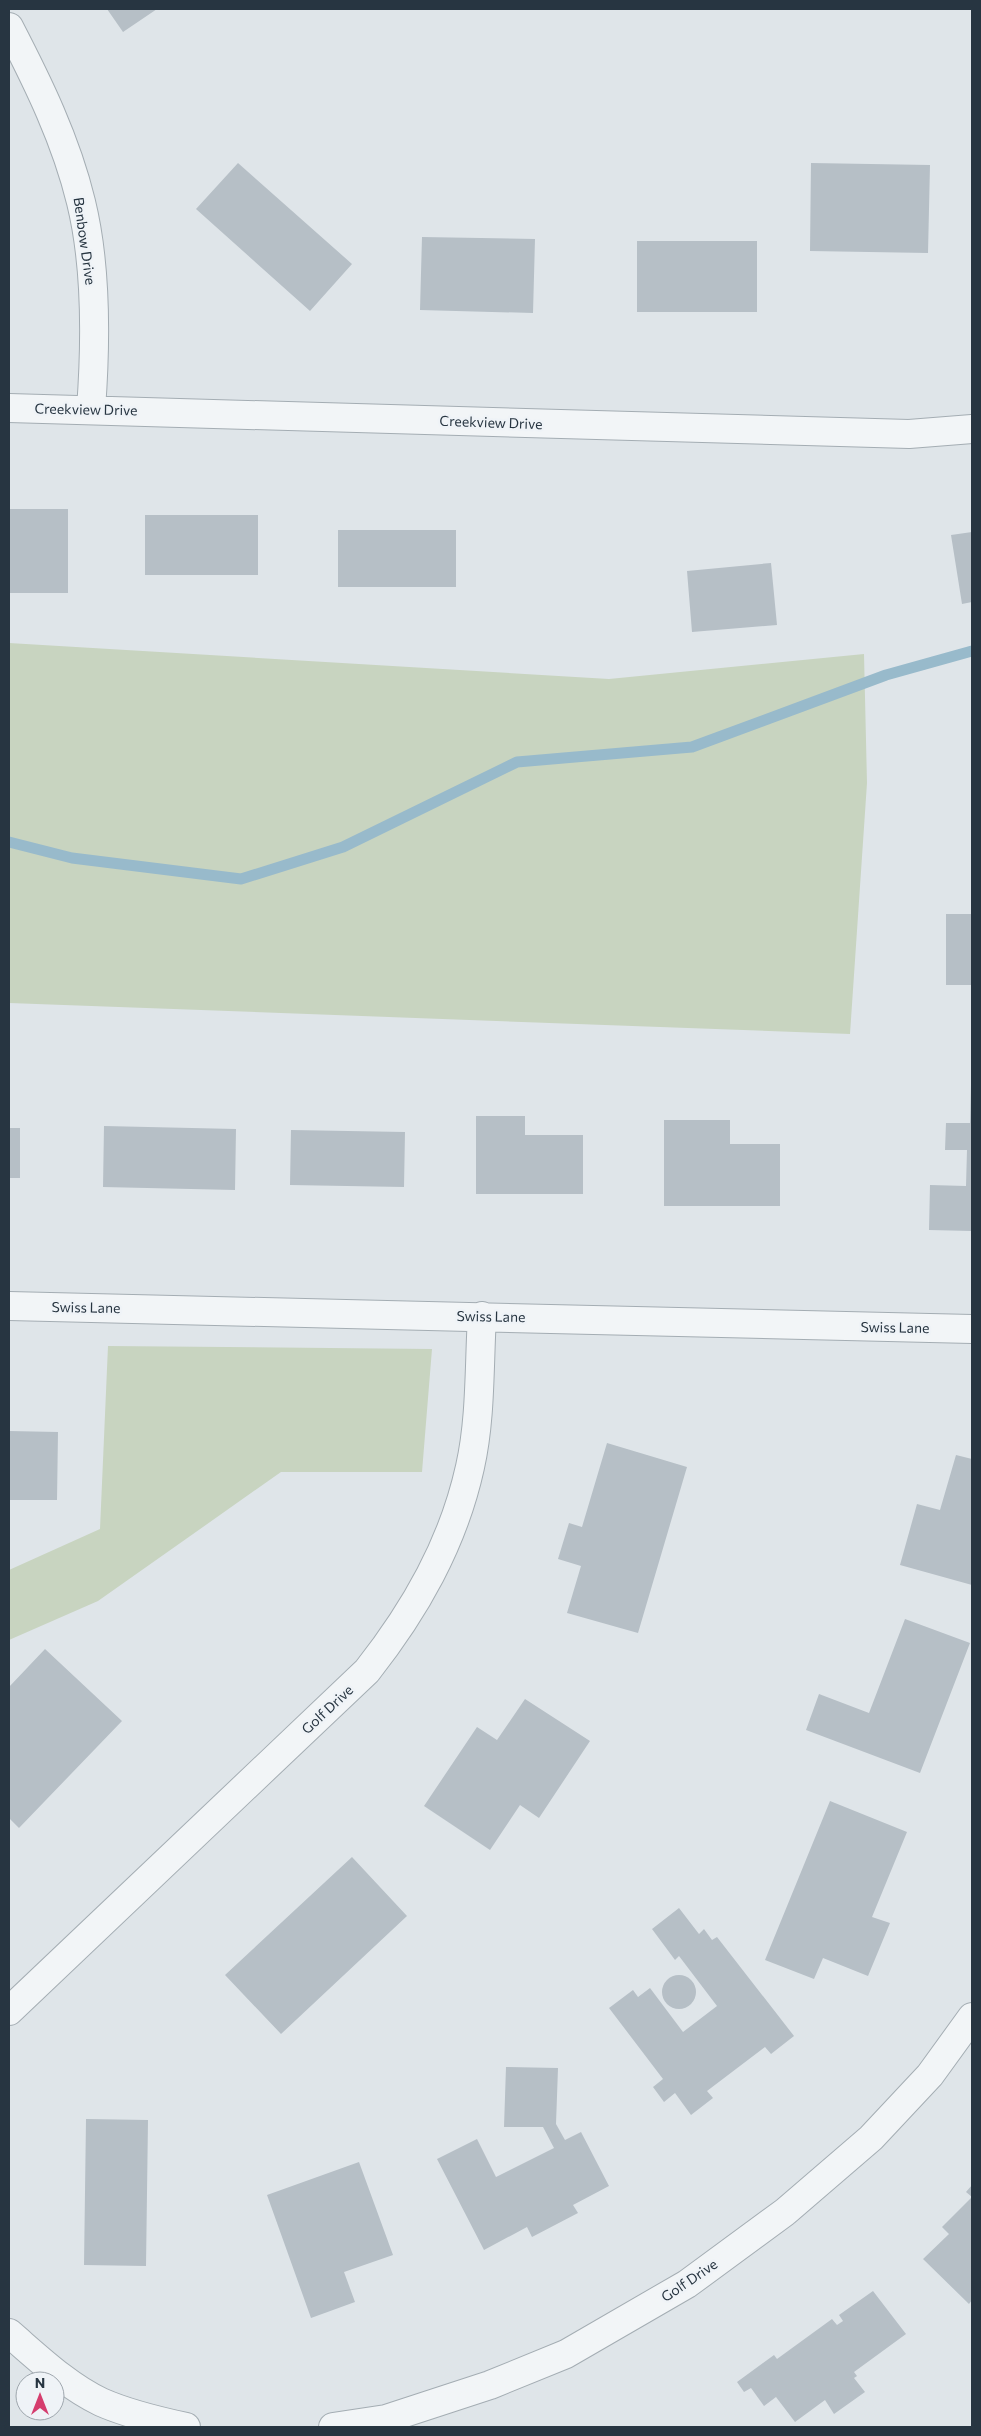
<svg xmlns="http://www.w3.org/2000/svg" width="981" height="2436" viewBox="0 0 981 2436" font-family="Commissioner,sans-serif">
	<rect width="100%" height="100%" fill="#dfe5e9"/>
	<path fill="#c8d4c0" d="M 9,643 L 609,679 L 864,654 L 867,783 L 850,1034 L 9,1003 Z
		M 108,1346 L 432,1349 L 422,1472 L 281,1472 L 98,1601 L 9,1640 L 9,1570 L 100,1529 Z"/>
	<g fill="none" stroke-linecap="round" stroke-linejoin="round">
		<path stroke="#98bacb" stroke-width="11" d="M 9,842 L 72,858 L 241,879 L 343,847 L 517,762 L 692,747 L 886,675 L 972,651"/>
	</g>
	<path fill="#b6bfc6" d="M 107,9 L 157,9 L 123,32 Z
		M 238,163 L 352,264 L 310,311 L 196,209 Z
		M 811,163 L 930,165 L 928,253 L 810,251 Z
		M 422,237 L 535,239 L 533,313 L 420,310 Z
		M 637,241 L 757,241 L 757,312 L 637,312 Z
		M 9,509 L 68,509 L 68,593 L 9,593 Z
		M 145,515 L 258,515 L 258,575 L 145,575 Z
		M 338,530 L 456,530 L 456,587 L 338,587 Z
		M 972,532 L 972,602 L 962,604 L 951,535 Z
		M 771,563 L 777,625 L 692,632 L 687,571 Z
		M 946,914 L 972,914 L 972,985 L 946,985 Z
		M 971,1085 L 972,1231 L 929,1230 L 930,1185 L 966,1186 L 967,1150 L 945,1150 L 946,1123 L 970,1123 Z
		M 476,1116 L 525,1116 L 525,1135 L 583,1135 L 583,1194 L 476,1194 Z
		M 664,1120 L 730,1120 L 730,1144 L 780,1144 L 780,1206 L 664,1206 Z
		M 104,1126 L 236,1129 L 235,1190 L 103,1187 Z
		M 9,1128 L 20,1128 L 20,1178 L 9,1178 Z
		M 291,1130 L 405,1132 L 404,1187 L 290,1185 Z
		M 9,1431 L 58,1432 L 57,1500 L 9,1500 Z
		M 607,1443 L 687,1467 L 638,1633 L 567,1613 L 581,1566 L 558,1559 L 569,1523 L 582,1527 Z
		M 956,1455 L 972,1459 L 972,1585 L 900,1565 L 917,1504 L 940,1510 Z
		M 905,1619 L 970,1643 L 920,1773 L 806,1730 L 819,1694 L 869,1713 Z
		M 45,1649 L 122,1721 L 19,1828 L 9,1818 L 9,1687 Z
		M 525,1699 L 590,1741 L 539,1818 L 520,1805 L 490,1850 L 424,1806 L 477,1727 L 497,1740 Z
		M 830,1801 L 907,1832 L 872,1917 L 890,1923 L 868,1976 L 823,1958 L 814,1979 L 765,1960 Z
		M 352,1857 L 407,1916 L 281,2034 L 225,1975 Z
		M 679,1908 L 699,1934 L 704,1929 L 712,1940 L 717,1937 L 794,2036 L 771,2054 L 765,2047 L 707,2091 L 713,2098 L 691,2115 L 675,2093 L 664,2102 L 653,2087 L 663,2079 L 609,2008 L 633,1990 L 638,1997 L 650,1988 L 683,2032 L 717,2006 L 679,1956 L 675,1960 L 652,1929 Z
		M662 1992a17 17 0 1 1 34 0a17 17 0 1 1-34 0Z
		M 506,2067 L 558,2068 L 556,2124 L 565,2140 L 581,2132 L 609,2186 L 573,2205 L 578,2213 L 532,2237 L 527,2227 L 484,2250 L 437,2159 L 477,2139 L 496,2177 L 554,2148 L 543,2127 L 504,2127 Z
		M 86,2119 L 148,2120 L 146,2266 L 84,2265 Z
		M 359,2162 L 393,2255 L 344,2272 L 355,2302 L 311,2318 L 267,2195 Z
		M 972,2185 L 972,2300 L 969,2304 L 923,2259 L 949,2234 L 942,2227 L 972,2197 L 966,2192 Z
		M 873,2291 L 906,2334 L 854,2372 L 857,2376 L 854,2378 L 865,2392 L 834,2414 L 825,2400 L 795,2422 L 776,2397 L 764,2406 L 751,2388 L 744,2392 L 737,2382 L 774,2355 L 777,2359 L 832,2319 L 837,2325 L 843,2321 L 839,2315 Z"/>
	<g fill="none" stroke-linecap="round" stroke-linejoin="round">
		<defs>
			<path id="minor" d="M 9,27 C 38,83 66,140 81,202 C 97,267 96,342 91,409
				M 9,408 L 909,434 L 972,429
				M 9,1306 L 972,1329
				M 9,2011 L 367,1671 C 415,1610 453,1544 470,1467 C 481,1418 479,1366 482,1316
				M 9,2333 C 37,2357 67,2386 101,2402 C 128,2414 158,2421 186,2427
				M 333,2427 L 386,2419 L 490,2385 L 566,2354 L 687,2284 L 785,2212 L 871,2138 L 930,2075 L 972,2017"/>
		</defs>
		<use href="#minor" stroke="#a4adb3" stroke-width="30"/>
		<use href="#minor" stroke="#f2f5f7" stroke-width="28"/>
	</g>
	<g text-anchor="middle" dominant-baseline="central" stroke-width="5" stroke-linejoin="round" paint-order="stroke">
		<g font-size="14" fill="#273541" stroke="#eff3f7">
			<text transform="translate(85 241) rotate(82)">Benbow Drive</text>
			<text transform="translate(86 409) rotate(1)">Creekview Drive</text>
			<text transform="translate(491 422) rotate(2)">Creekview Drive</text>
			<text transform="translate(86 1307) rotate(1)">Swiss Lane</text>
			<text transform="translate(491 1316) rotate(1)">Swiss Lane</text>
			<text transform="translate(895 1327) rotate(1)">Swiss Lane</text>
			<text transform="translate(327 1709) rotate(-43)">Golf Drive</text>
			<text transform="translate(689 2280) rotate(-34)">Golf Drive</text>
		</g>
	</g>
	<rect width="981" height="2436" fill="none" stroke="#273541" stroke-width="20"/>
	<g transform="translate(40 2396)"><circle r="24" fill="#eff3f7" stroke="#9fa7ae"/>
	<path d="M0-4L9 19L0 12L-9 19Z" fill="#d53d6e"/>
	<text y="-8" font-size="14" font-weight="bold" text-anchor="middle" fill="#273541">N</text>
	</g>
</svg>
